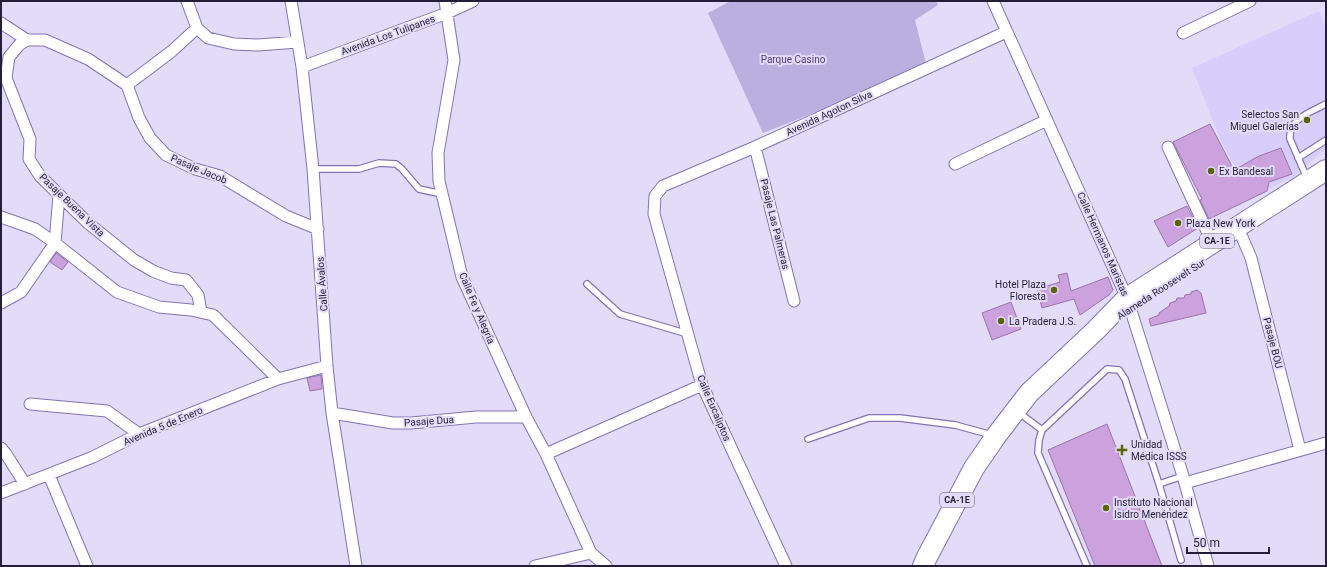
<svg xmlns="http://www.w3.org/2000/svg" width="1327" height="567" viewBox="0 0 1327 567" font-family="Roboto,sans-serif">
	<rect width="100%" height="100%" fill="#e2dcf8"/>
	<path fill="#d7cefc" d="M 1319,11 L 1326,28 L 1326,149 L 1294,176 L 1250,199 L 1237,169 L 1230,159 L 1219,136 L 1192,68 Z"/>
	<path fill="#baafde" d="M 731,1 L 936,1 L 938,5 L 915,20 L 927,68 L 763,133 L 708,13 Z"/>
	<path fill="#cba1de" stroke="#9b73ad" d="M 1210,124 L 1234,170 L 1259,156 L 1281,148 L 1292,174 L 1269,182 L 1267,191 L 1209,219 L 1200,200 L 1202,199 L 1173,142 Z
		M 1187,206 L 1198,228 L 1168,247 L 1154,221 Z
		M 56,253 L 68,262 L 62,270 L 50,262 Z
		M 1067,273 L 1071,291 L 1108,277 L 1113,290 L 1109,295 L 1080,315 L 1074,299 L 1042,308 L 1037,289 L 1060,282 L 1058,275 Z
		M 1197,290 L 1201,293 L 1206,313 L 1151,326 L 1149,319 L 1159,315 L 1159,313 L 1169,306 L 1170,303 L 1176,301 L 1177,298 L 1184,298 L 1185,295 L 1191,294 L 1191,292 Z
		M 1011,302 L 1021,329 L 992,340 L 982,313 Z
		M 321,375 L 322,389 L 310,391 L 307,378 Z
		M 1107,424 L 1162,566 L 1095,566 L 1048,450 Z"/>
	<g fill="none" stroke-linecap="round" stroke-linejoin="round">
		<defs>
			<path id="lane" d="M 1298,158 L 1326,140
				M 313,169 L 359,169 L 379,163 L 396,164 L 402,169 L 419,189 L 442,194
				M 1307,178 L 1290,139 C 1288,119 1311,112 1326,104
				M 587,284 L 620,314 L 688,334
				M 1018,412 L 1042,430
				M 808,439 L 869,418 L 900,418 L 955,425 L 992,435
				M 1159,484 L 1183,476
				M 1087,566 L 1038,453 L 1039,440 L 1042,430 L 1107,369 L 1119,370 L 1125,379 L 1159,484 L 1181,560"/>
			<path id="street" d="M 291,1 L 302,67 L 313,169 L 327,366 L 332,413 L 356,566
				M 445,1 L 454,60 L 438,153 L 439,181 L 462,277 L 526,417 L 546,454 L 591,553 L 606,566
				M 993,1 L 1127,298 L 1183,476 L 1208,566
				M 1,23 L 27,40
				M 197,28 L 208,38 L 234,44 L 258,45 L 298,42
				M 1183,33 L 1250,1
				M 27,40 L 19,45 L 9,57 L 6,78 L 30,139 L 29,159 L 40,176 L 88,223 L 134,260 L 153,271 L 171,278 L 186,280 L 198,295 L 201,312
				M 27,40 L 45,40 L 88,59 L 127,85 L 139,118 L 150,138 L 166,155 L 195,169 L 220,176 L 286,216 L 318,229
				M 302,67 L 447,13 L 473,1
				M 127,85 L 172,51 L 197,28 L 187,1
				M 755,147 L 794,301
				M 1168,147 L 1213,244
				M 955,164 L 1047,120
				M 1,217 L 35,229 L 55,243 L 117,292 L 159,307 L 191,310 L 213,315 L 278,379
				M 1242,237 L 1251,258 L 1300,450
				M 1,303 L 21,292 L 55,243 L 59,195
				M 30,404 L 107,411 L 139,434
				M 332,413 L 393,423 L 411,423 L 476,417 L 526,417
				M 1,448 L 6,454 L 25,484
				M 546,454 L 702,385
				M 49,475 L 87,566
				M 1185,483 L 1326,443
				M 1,493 L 93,457 L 139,434 L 278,379 L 327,366
				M 535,566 L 591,553
				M 786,566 L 702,385 L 654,214 L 655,196 L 663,186 L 755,147 L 1006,32"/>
			<path id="highway" d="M 923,566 L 927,557 L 974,468 L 996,436 L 1029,393 L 1096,330 L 1127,298 L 1326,170"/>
		</defs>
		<use href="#lane" stroke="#8373b3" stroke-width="8"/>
		<use href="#street" stroke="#8373b3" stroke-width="13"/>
		<use href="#highway" stroke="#8373b3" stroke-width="22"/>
		<use href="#lane" stroke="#fff" stroke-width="5.5"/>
		<use href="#street" stroke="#fff" stroke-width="11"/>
		<use href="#highway" stroke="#fff" stroke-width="20"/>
	</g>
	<g fill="#5c6401" stroke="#e2dcf8" stroke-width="1.5">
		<circle cx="1307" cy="120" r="4"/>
		<circle cx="1211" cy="171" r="4"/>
		<circle cx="1178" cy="223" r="4"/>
		<circle cx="1054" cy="290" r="4"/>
		<circle cx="1001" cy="321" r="4"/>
		<path d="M1120 444h4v4h4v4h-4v4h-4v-4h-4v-4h4z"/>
		<circle cx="1106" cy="508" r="4"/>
	</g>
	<g text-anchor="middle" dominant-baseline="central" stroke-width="4" stroke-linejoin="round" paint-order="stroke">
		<g fill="#e2dcf8" stroke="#5e5772" stroke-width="1">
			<rect x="1200" y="234" width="34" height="14" rx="3"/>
			<rect x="940" y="493" width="34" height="14" rx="3"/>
		</g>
		<g font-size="9" font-weight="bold" fill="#251e38">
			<text x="1217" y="241">CA-1E</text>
			<text x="957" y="500">CA-1E</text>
		</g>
		<g font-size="10" fill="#251e38" stroke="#e2dcf8">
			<text transform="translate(388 35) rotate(-20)">Avenida Los Tulipanes</text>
			<text transform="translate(829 113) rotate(-25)">Avenida Agoton Silva</text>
			<text transform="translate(199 169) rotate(23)">Pasaje Jacob</text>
			<text transform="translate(72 205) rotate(44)">Pasaje Buena Vista</text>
			<text transform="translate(775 224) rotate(76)">Pasaje Las Palmeras</text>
			<text transform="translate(1103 244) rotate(66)">Calle Hermanos Maristas</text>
			<text transform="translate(322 284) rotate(-94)">Calle Ávalos</text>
			<text transform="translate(1161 289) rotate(-33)">Alameda Roosevelt Sur</text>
			<text transform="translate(477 308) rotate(67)">Calle Fe y Alegría</text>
			<text transform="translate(1273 343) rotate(76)">Pasaje BOU</text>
			<text transform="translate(714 408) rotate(67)">Calle Eucaliptos</text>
			<text transform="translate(429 421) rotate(-4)">Pasaje Dua</text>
			<text transform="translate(163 426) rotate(-23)">Avenida 5 de Enero</text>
		</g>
		<g font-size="10" fill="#4d377f" stroke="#e2dcf8">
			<text x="793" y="59">Parque Casino</text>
		</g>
		<g font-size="10" fill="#251e38" stroke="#e2dcf8" text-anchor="start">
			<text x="1299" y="114" text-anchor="end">Selectos San<tspan x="1299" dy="12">Miguel Galerías</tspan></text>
			<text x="1219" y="171">Ex Bandesal</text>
			<text x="1186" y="223">Plaza New York</text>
			<text x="1046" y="284" text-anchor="end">Hotel Plaza<tspan x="1046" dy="12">Floresta</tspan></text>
			<text x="1009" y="321">La Pradera J.S.</text>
			<text x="1131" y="444">Unidad<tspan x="1131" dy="12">Médica ISSS</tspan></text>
			<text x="1114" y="502">Instituto Nacional<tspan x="1114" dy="12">Isidro Menéndez</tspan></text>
		</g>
	</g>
	<rect width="1327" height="567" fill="none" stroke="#251e38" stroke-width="4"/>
	<path d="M1187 547v6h82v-6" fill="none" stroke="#251e38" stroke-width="2"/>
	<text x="1193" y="547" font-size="12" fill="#251e38" stroke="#e2dcf8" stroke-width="3" paint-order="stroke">50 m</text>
</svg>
